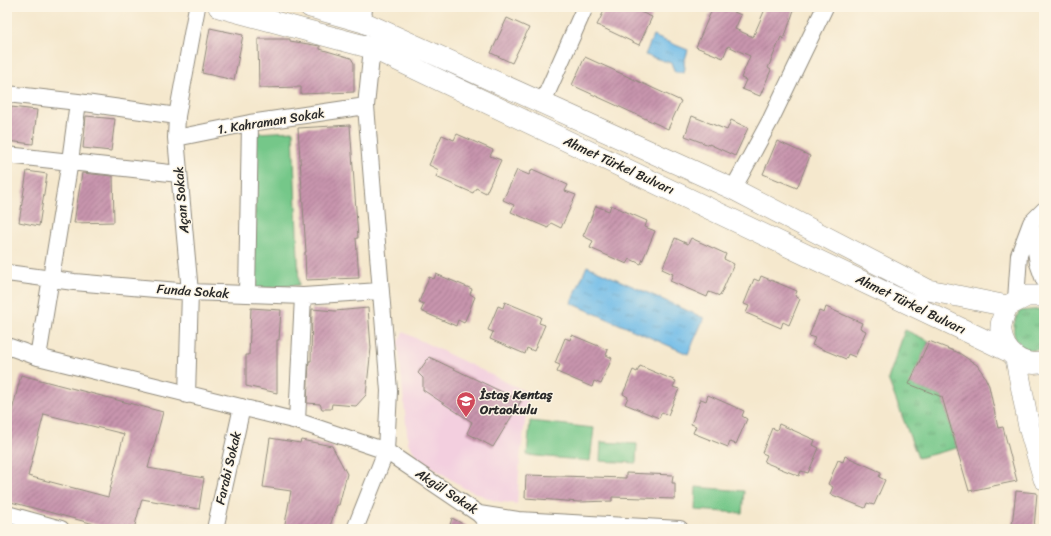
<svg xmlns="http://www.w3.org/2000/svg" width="1051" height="536" viewBox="0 0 1051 536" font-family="Sriracha,sans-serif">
	<defs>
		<pattern id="grass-tufts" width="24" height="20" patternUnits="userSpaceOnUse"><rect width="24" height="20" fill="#75c789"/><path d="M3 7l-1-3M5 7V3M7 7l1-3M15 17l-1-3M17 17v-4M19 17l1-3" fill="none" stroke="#60a270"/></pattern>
		<pattern id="water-ripples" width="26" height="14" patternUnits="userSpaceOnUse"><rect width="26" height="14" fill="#6ebbe8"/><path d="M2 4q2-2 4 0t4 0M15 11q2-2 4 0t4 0" fill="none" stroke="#5b98bc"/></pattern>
		<pattern id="building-hatch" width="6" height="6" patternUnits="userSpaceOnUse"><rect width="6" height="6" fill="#c894ad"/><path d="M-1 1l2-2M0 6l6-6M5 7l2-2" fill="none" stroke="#a3798d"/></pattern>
	</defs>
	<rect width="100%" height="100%" fill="#fcf5e5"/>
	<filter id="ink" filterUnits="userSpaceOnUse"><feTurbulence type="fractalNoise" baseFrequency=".025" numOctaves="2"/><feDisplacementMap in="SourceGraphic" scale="8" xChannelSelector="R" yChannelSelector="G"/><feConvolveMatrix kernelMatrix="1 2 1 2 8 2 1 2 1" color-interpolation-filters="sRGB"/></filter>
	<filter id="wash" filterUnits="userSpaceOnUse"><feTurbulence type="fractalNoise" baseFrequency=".012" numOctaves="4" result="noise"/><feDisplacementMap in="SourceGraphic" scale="16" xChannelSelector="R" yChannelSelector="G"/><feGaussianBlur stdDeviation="0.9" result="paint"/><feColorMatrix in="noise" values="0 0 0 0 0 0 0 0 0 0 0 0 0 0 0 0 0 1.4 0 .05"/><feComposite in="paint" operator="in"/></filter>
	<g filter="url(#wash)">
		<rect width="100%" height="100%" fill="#f5e8cd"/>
		<path fill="#f3cfdf" d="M 403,332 L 529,393 L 520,459 L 517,504 L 495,501 L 464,488 L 418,458 L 408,443 L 398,342 Z"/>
		<path fill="url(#grass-tufts)" stroke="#50795a" d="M 1043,309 L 1044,348 C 1017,358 1005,331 1020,311 Z
			M 905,330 L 929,341 L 910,384 L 942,397 L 957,448 L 918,458 L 888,379 Z"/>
		<path fill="#75c789" stroke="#50795a" d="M 293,131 L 299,285 L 254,289 L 256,133 Z
			M 530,421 L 594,428 L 590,461 L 527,455 Z
			M 601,442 L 637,444 L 636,463 L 600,461 Z
			M 696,487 L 744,491 L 742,513 L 695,510 Z"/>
		<path fill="url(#water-ripples)" stroke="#4c738a" d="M 653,36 L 688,50 L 684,63 L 685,68 L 684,72 L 675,72 L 671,63 L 645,55 Z
			M 587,266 L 704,318 L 688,354 L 571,303 Z"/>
		<g id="blocks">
			<path fill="url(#building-hatch)" fill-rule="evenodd" d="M 606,7 L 629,7 L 652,17 L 639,45 L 597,25 Z
				M 713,7 L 723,7 L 741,15 L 735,29 L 753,37 L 766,7 L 795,7 L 784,39 L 781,37 L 768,68 L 771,70 L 760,96 L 742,89 L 746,80 L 741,78 L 750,56 L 728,46 L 723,58 L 696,47 Z
				M 507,18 L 529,28 L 512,63 L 491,53 Z
				M 210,28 L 243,35 L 234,80 L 202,73 Z
				M 258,39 L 290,39 L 290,41 L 320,46 L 320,49 L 351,58 L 354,63 L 354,92 L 301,94 L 301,87 L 259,88 Z
				M 585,57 L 681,101 L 668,129 L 572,85 Z
				M 11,107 L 37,110 L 33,144 L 7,141 Z
				M 86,116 L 115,119 L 111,151 L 83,148 Z
				M 692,116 L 727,130 L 731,120 L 748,128 L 735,156 L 709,144 L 709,145 L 685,136 Z
				M 350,125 L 358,238 L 356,238 L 359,278 L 306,280 L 305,252 L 306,252 L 298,128 Z
				M 457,134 L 493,150 L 490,156 L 501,160 L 486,193 L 476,188 L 473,193 L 436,177 L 439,170 L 429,165 L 442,135 L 454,140 Z
				M 777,141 L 810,156 L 797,188 L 763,174 Z
				M 532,169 L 568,185 L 565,191 L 576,195 L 561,228 L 551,223 L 548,228 L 511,212 L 514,205 L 503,200 L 517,170 L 529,175 Z
				M 27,171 L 47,174 L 39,226 L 19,222 Z
				M 82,173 L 113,176 L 114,222 L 74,223 Z
				M 611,205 L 647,221 L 645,227 L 655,231 L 641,264 L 630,259 L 627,264 L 590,248 L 593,241 L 583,236 L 596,206 L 609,211 Z
				M 675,238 L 688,244 L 691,238 L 726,254 L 724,259 L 734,264 L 720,296 L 709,292 L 707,297 L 670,281 L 673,274 L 662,269 Z
				M 436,274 L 472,289 L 470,294 L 475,297 L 464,323 L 458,320 L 456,326 L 421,311 L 424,304 L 419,302 L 429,277 L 434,279 Z
				M 761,276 L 797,291 L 795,296 L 800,299 L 789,325 L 783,322 L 781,328 L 746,313 L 749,306 L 744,304 L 754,279 L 759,281 Z
				M 505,302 L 541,317 L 539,323 L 545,325 L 534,351 L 527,348 L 525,354 L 490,339 L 493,332 L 488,330 L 498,306 L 503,308 Z
				M 826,307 L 862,323 L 860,328 L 866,331 L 855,357 L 848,354 L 846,359 L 812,345 L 815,338 L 809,336 L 819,311 L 824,313 Z
				M 251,308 L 281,310 L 279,340 L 277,340 L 277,393 L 246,386 L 246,355 L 249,355 Z
				M 368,308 L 371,348 L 366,395 L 356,406 L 332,404 L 331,409 L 322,409 L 320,404 L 307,403 L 309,361 L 311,361 L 312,309 L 335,311 Z
				M 572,335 L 608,350 L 606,355 L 612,358 L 601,384 L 594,381 L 592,387 L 557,372 L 560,365 L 555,363 L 565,338 L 570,340 Z
				M 929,341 L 959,353 L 977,365 L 984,375 L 989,386 L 998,428 L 1003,427 L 1017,481 L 969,491 L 942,397 L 909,384 Z
				M 429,357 L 521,401 L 493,447 L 467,433 L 472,422 L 423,390 L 423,378 L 418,373 Z
				M 640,366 L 676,381 L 673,387 L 679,389 L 668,415 L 662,412 L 659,418 L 625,404 L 628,397 L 623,394 L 633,370 L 637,372 Z
				M 21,375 L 163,412 L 148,468 L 204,478 L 199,509 L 142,499 L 134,529 L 113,529 L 7,501 L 7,431 ZM 44,414 L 124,434 L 108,497 L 28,476 Z
				M 708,395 L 744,411 L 742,416 L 747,419 L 736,444 L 730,442 L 728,447 L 693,433 L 696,426 L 691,424 L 701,399 L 706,401 Z
				M 779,424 L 815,440 L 813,445 L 819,448 L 808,473 L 801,471 L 799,476 L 764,462 L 767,455 L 762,453 L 772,428 L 777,430 Z
				M 270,438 L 300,443 L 301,440 L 332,446 L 347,474 L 339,505 L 337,505 L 329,529 L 284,529 L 291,491 L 263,487 Z
				M 845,456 L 881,472 L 879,477 L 885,480 L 874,505 L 867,503 L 865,508 L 830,494 L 833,487 L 828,484 L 838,460 L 843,462 Z
				M 626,473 L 673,475 L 672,483 L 675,483 L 675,499 L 612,497 L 612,501 L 579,502 L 525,498 L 526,475 L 626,478 Z
				M 1016,491 L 1037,493 L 1034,528 L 1012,525 Z
				M 452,518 L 472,529 L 449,529 Z"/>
		</g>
	</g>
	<g filter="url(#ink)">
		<use href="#blocks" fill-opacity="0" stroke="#908a7c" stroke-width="1"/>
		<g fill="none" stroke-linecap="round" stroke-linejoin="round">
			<defs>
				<path id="minor" d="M 363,22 L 364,7
					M 7,94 L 78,102 L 177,116
					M 542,104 L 585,7
					M 176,138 L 250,123 L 366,106
					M 7,155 L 179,174
					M 733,189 L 771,119 L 825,7
					M 1031,223 L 1038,263 L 1044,280
					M 7,273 L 74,282 L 190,292 L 303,296 L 380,291
					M 247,294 L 250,123
					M 1016,300 L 1019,255 L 1031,223 L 1044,210
					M 7,346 L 38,357 L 297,421 L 386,451 L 479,514 L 518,520 L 680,529
					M 38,357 L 70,161 L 78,102
					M 187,395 L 190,292 L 176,138 L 177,116 L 197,7
					M 297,421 L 303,296
					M 7,514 L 61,529
					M 479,514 L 493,529
					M 215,529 L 242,407
					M 355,529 L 386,451 L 389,391 L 366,106 L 372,48"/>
				<path id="major" d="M 219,7 L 372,48 L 1008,351
					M 310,7 L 363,22 L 733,189 L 928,290 L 1007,306
					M 1044,296 L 1027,296 L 1007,306 C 1004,314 1000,323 1001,331 C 1003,353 1023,368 1044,362
					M 1016,359 L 1029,427 L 1044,479"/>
			</defs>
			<use href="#minor" stroke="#908a7c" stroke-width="18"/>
			<use href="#major" stroke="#908a7c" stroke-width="22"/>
			<use href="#minor" stroke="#fff" stroke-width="16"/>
			<use href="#major" stroke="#fff" stroke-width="21"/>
		</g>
	</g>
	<defs>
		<symbol id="school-pin" viewBox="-11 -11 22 30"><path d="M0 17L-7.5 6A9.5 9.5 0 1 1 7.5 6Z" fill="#d1495b" stroke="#fcf5e5"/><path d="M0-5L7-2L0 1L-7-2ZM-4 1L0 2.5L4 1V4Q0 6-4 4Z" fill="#fff"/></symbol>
	</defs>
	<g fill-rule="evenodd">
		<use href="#school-pin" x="455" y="390" width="22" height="30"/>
	</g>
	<g text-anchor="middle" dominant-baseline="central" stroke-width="3" stroke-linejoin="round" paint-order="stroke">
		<g font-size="13" fill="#2b2b2b" stroke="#fcf5e5">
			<text transform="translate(271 121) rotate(-9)">1. Kahraman Sokak</text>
			<text transform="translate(619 165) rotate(25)">Ahmet Türkel Bulvarı</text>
			<text transform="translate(181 200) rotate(-95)">Açan Sokak</text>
			<text transform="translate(193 291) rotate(4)">Funda Sokak</text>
			<text transform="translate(911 304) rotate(26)">Ahmet Türkel Bulvarı</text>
			<text transform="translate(228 468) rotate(-77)">Farabi Sokak</text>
			<text transform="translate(447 491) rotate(33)">Akgül Sokak</text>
		</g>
		<g font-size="13" font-weight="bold" fill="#2b2b2b" stroke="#fcf5e5" text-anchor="start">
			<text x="480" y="394">İstaş Kentaş<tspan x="480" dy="15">Ortaokulu</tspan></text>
		</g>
	</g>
	<rect width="1051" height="536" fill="none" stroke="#fcf5e5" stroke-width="24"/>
</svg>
